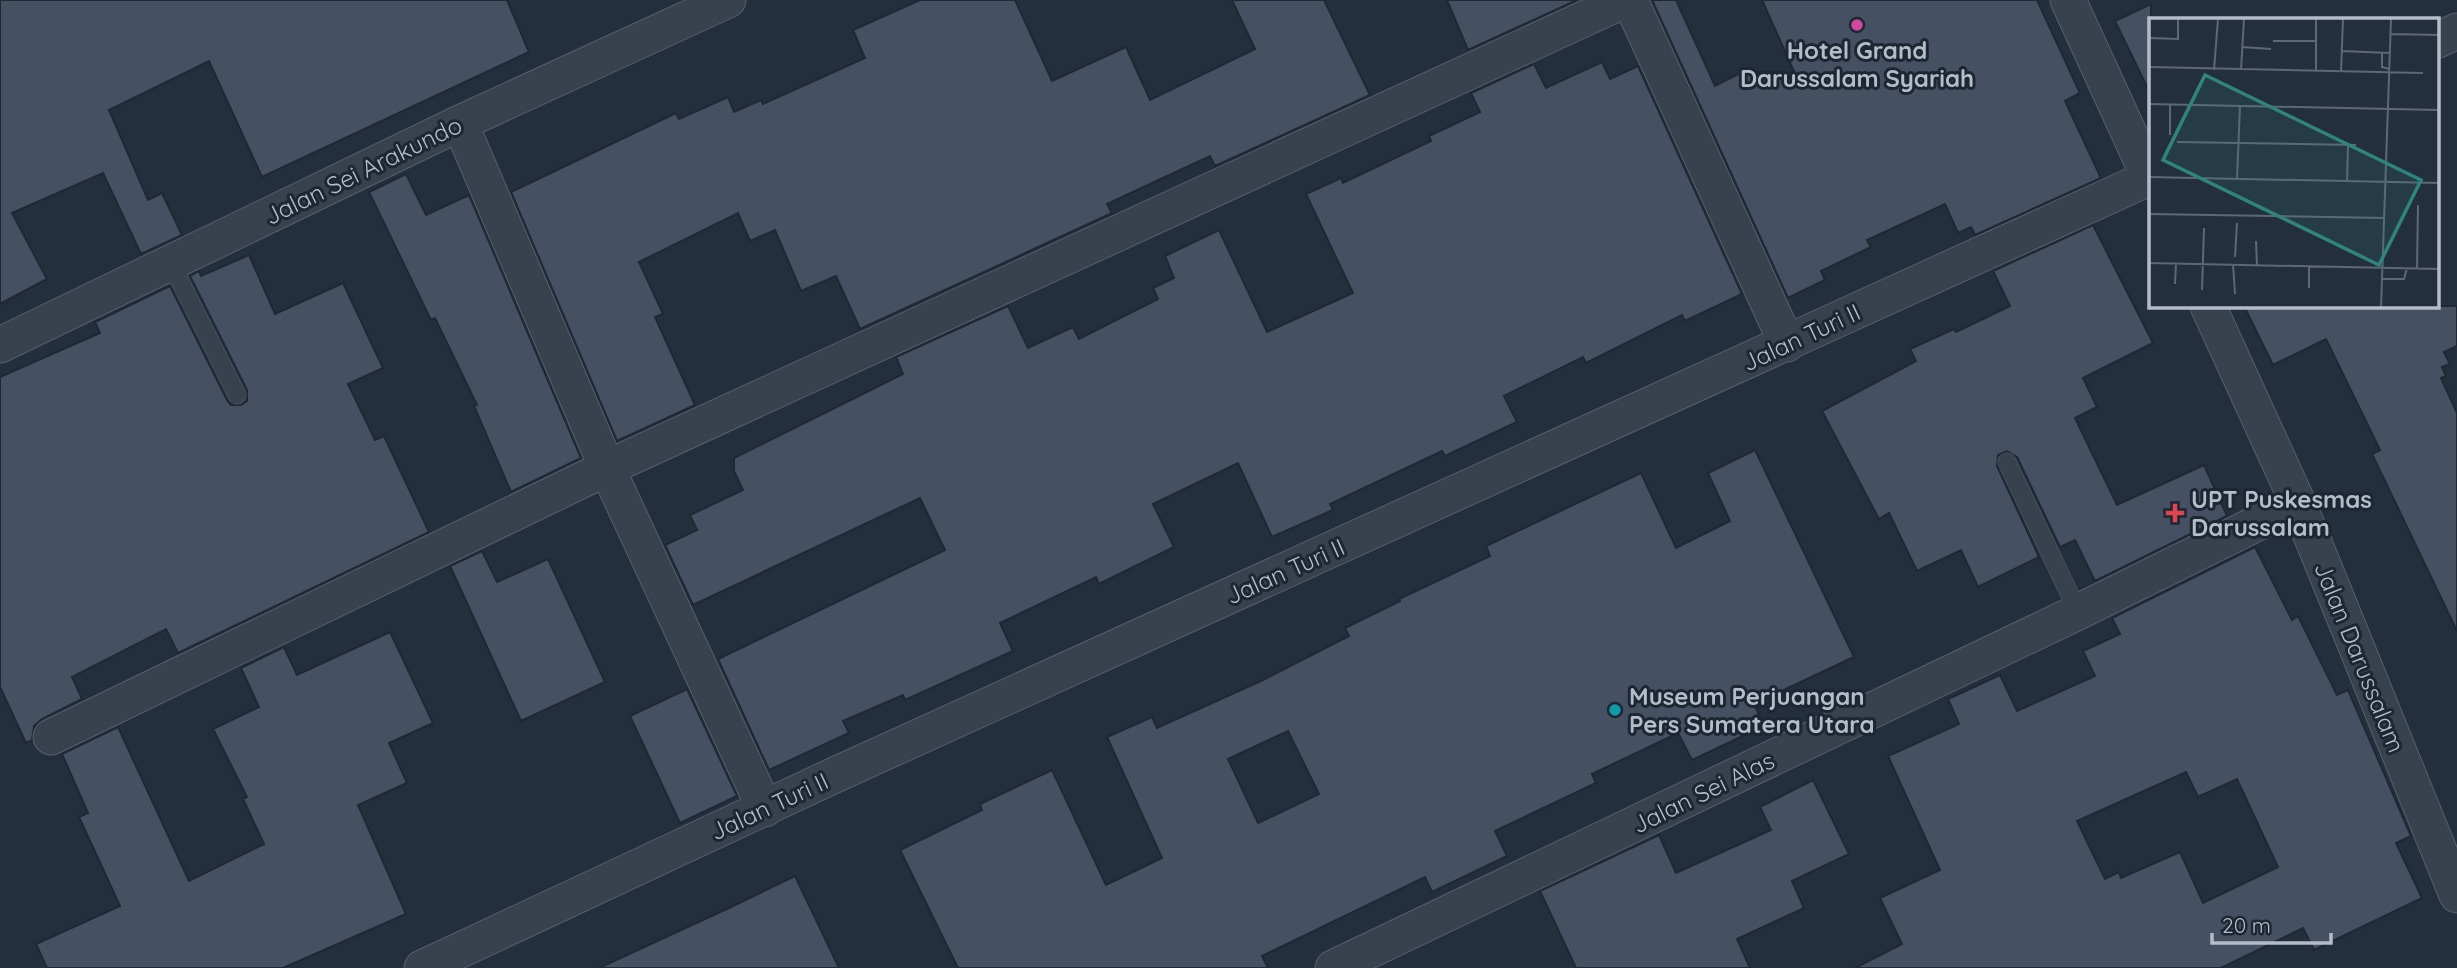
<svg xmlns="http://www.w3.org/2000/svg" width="2457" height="968" viewBox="0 0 2457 968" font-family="Quicksand,sans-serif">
	<rect width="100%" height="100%" fill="#242f3e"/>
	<path fill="#455162" stroke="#1f2835" stroke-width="2" fill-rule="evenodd" d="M 0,0 L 507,0 L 529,52 L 262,177 L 209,61 L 109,110 L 148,200 L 162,193 L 182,235 L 141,254 L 103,173 L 12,213 L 47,279 L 0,304 Z
		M 920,0 L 1015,0 L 1052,81 L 1126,47 L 1150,100 L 1255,49 L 1232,0 L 1324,0 L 1370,95 L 1215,166 L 1210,156 L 1107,204 L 1112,213 L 860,329 L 836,276 L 801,291 L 775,230 L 750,241 L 738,213 L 639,262 L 663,314 L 655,317 L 695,405 L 617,441 L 511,192 L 676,113 L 679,119 L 728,97 L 734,112 L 761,100 L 763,104 L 865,58 L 853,30 Z
		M 1447,0 L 1577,0 L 1468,50 Z
		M 1652,0 L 1676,0 L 1715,86 L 1748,69 L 1800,85 L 1762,0 L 2037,0 L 2080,93 L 2065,101 L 2101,178 L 1975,235 L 1971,227 L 1958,233 L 1945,204 L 1867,240 L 1871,247 L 1821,271 L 1825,280 L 1788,298 Z
		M 2151,4 L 2151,95 L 2115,21 Z
		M 1602,62 L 1610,79 L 1638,66 L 1742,294 L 1685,321 L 1682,315 L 1586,363 L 1583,357 L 1504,396 L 1517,422 L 1445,456 L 1442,451 L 1330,504 L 1333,510 L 1272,537 L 1238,463 L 1153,504 L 1174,547 L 1099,584 L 1096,577 L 1000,623 L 1013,651 L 905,700 L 903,695 L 843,721 L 849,733 L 769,770 L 718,659 L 945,550 L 920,498 L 693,605 L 665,545 L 697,530 L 690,515 L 743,490 L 734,471 L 734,458 L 903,374 L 896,357 L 1008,306 L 1028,348 L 1073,327 L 1079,339 L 1158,299 L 1153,288 L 1174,278 L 1165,256 L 1219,230 L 1267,332 L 1353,293 L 1306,194 L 1341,178 L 1343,183 L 1431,141 L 1429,136 L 1480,112 L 1471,93 L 1534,64 L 1546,88 Z
		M 406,174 L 426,215 L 469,195 L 581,458 L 511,492 L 474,406 L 477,405 L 435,318 L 431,320 L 369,192 Z
		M 2093,225 L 2153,343 L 2083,378 L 2097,407 L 2075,418 L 2117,505 L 2204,465 L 2227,516 L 2095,581 L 2075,540 L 2060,547 L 2017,457 L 2007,451 L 1998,455 L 1997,466 L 2039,557 L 1978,587 L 1961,550 L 1917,571 L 1889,513 L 1879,519 L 1822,411 L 1916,361 L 1910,349 L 1954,329 L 1956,332 L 2010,306 L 1993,271 Z
		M 249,255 L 275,314 L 343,283 L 383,368 L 348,384 L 375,440 L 384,436 L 429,532 L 178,653 L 166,629 L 72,677 L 82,699 L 42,719 L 34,726 L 32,740 L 26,743 L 0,687 L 0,377 L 100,333 L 95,322 L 170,286 L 227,400 L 231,405 L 241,405 L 247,401 L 247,390 L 190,276 L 199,271 L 201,276 Z
		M 2244,306 L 2457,306 L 2457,346 L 2444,352 L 2450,364 L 2442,367 L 2446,376 L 2441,378 L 2457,413 L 2457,631 L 2372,454 L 2380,450 L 2326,339 L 2273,365 Z
		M 1755,450 L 1854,657 L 1754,704 L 1764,726 L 1692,760 L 1678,733 L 1592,774 L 1596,783 L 1495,831 L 1507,856 L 1432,892 L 1425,877 L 1262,956 L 1268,968 L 958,968 L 900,850 L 982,810 L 980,804 L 1052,770 L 1106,885 L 1162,858 L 1107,737 L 1152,717 L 1157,728 L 1263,680 L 1349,636 L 1345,628 L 1400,601 L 1399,599 L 1490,556 L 1486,546 L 1641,473 L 1676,548 L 1730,521 L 1708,473 ZM 1288,731 L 1319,794 L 1258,823 L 1228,759 Z
		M 2255,547 L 2292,620 L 2298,616 L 2337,695 L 2348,690 L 2411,836 L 2396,843 L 2422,898 L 2314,950 L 2303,928 L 2221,968 L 1855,968 L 1902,944 L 1880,898 L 1940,870 L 1888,756 L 1959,724 L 1948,699 L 2000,675 L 2017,711 L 2095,676 L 2083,651 L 2120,634 L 2112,618 ZM 2186,772 L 2198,797 L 2237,779 L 2278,867 L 2203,903 L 2180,852 L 2121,878 L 2119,872 L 2105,879 L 2077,821 Z
		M 482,551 L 497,582 L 548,559 L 605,682 L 521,721 L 450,566 Z
		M 390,632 L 433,723 L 389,743 L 407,783 L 358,805 L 406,914 L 283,968 L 47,968 L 36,944 L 120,906 L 79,817 L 88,813 L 62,754 L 118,727 L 189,881 L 264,844 L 243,799 L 247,797 L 213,729 L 259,707 L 241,668 L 284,647 L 297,675 Z
		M 687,689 L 737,796 L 680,823 L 630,716 Z
		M 1813,780 L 1849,854 L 1792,881 L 1804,908 L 1737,939 L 1750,968 L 1576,968 L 1540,891 L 1659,835 L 1676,873 L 1771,830 L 1760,807 Z
		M 795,876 L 839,968 L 599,968 L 731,907 Z"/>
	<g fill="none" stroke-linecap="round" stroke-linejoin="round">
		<defs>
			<path id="service" d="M 171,263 L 237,395
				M 2007,462 L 2078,612"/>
			<path id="minor" d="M 1630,0 L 1787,344
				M 2068,0 L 2151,181
				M 2438,40 L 2457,31
				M 460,123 L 607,468 L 765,809
				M 2208,306 L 2298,503 L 2457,895
				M 0,345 L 460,123 L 728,0
				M 51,737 L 607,468 L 1625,0
				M 422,968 L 837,774 L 2151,177
				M 1333,968 L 2078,612 L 2298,503"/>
		</defs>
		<use href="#service" stroke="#565f6c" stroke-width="19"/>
		<use href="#minor" stroke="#565f6c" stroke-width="37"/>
		<use href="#service" stroke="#38414e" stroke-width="18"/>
		<use href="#minor" stroke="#38414e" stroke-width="35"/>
	</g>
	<circle fill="#d1479c" stroke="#1d2633" stroke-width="2.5" cx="1857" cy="25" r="7"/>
	<path fill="#e0444e" stroke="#1d2633" stroke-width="2.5" d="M2171.5 502.5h7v7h7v7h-7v7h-7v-7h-7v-7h7z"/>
	<circle fill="#0f9aa8" stroke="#1d2633" stroke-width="2.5" cx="1615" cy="710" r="7"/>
	<g text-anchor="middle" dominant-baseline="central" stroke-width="6" stroke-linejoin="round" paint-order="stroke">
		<g font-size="24" font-weight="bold" fill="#b4bcc9" stroke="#1d2633" text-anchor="start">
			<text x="1857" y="50" text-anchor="middle">Hotel Grand<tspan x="1857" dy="28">Darussalam Syariah</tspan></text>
			<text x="2191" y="499">UPT Puskesmas<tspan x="2191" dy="28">Darussalam</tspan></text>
			<text x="1629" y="696">Museum Perjuangan<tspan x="1629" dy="28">Pers Sumatera Utara</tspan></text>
		</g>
		<g font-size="24" fill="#b4bcc9" stroke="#1d2633">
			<text transform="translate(363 170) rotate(-26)">Jalan Sei Arakundo</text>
			<text transform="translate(1801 337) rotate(-25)">Jalan Turi II</text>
			<text transform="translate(1285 571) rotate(-24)">Jalan Turi II</text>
			<text transform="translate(2360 657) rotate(68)">Jalan Darussalam</text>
			<text transform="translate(1703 792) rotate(-26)">Jalan Sei Alas</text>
			<text transform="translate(769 806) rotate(-25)">Jalan Turi II</text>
		</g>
	</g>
	<g transform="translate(2149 18)">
		<rect width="290" height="290" fill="#242f3e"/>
		<path fill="none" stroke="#5e6776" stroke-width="2" d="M 242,16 L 290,17M 0,20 L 29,21 L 29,1M 124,23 L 166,23M 93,29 L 122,31M 192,33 L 241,35M 233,35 L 233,49 L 240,51M 1,49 L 274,55M 65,52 L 69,1M 92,52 L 95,1M 167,52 L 167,1M 192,54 L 194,1M 0,86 L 290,92M 21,117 L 21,87M 28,124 L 207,127M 0,159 L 290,165M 88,161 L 91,87M 198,164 L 199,127M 0,196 L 236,200M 107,223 L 108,247M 86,239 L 88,205M 0,245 L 290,251M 84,246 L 86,276M 160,248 L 160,270M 268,250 L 269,187M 233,261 L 255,261 L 258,250M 26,266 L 27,245M 53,272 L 55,210M 232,290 L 242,1"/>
		<path fill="#308480" fill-opacity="0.15" stroke="#308480" stroke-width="3.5" d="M 56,57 L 272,162 L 230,247 L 14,142 Z"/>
		<rect width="290" height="290" fill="none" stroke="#b4bcc9" stroke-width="3.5"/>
	</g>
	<path d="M2212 933v10h119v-10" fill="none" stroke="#b4bcc9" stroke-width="3.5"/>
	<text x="2222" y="933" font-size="21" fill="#b4bcc9" stroke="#1d2633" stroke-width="5" paint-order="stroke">20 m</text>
</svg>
